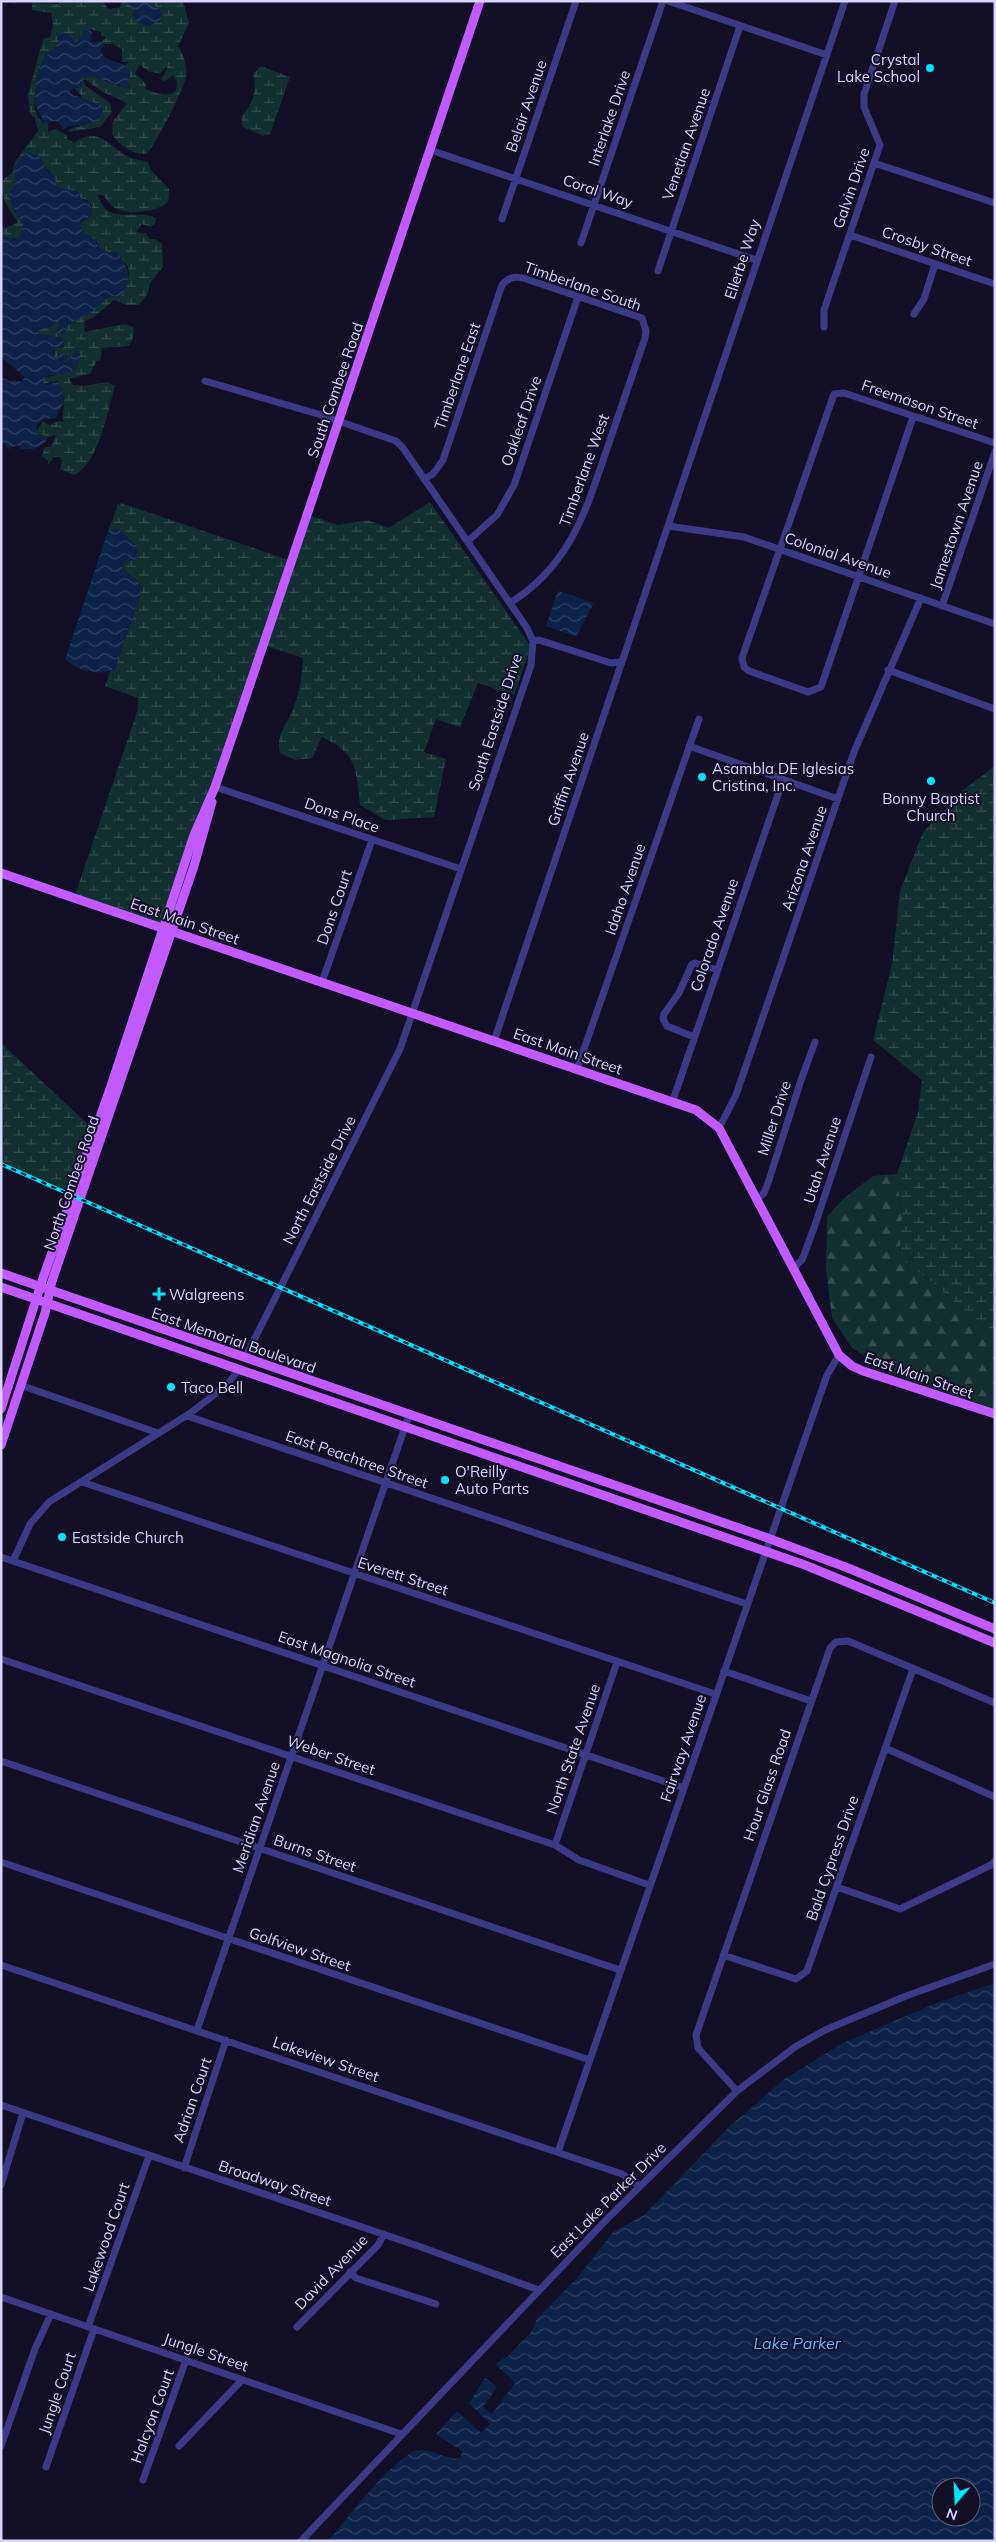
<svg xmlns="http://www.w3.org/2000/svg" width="996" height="2542" viewBox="0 0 996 2542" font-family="Mulish,sans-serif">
	<defs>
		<pattern id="forest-firs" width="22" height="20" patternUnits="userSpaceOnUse" patternTransform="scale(1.25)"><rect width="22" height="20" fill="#12302f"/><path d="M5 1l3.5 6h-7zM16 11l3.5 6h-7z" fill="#344d4e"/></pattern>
		<pattern id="wetland-marsh" width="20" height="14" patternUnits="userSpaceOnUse" patternTransform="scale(1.25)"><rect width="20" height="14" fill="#12302f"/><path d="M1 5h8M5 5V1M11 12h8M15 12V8" fill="none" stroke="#344d4e"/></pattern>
		<pattern id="water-waves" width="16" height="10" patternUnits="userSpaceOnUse" patternTransform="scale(1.25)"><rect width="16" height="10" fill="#0c2248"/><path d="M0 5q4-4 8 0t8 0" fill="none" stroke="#2f4163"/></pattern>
	</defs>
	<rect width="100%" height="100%" fill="#130f26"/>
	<path fill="url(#forest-firs)" d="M 897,1174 L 902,1219 L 899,1257 L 938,1287 L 995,1338 L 995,1409 L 896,1375 L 852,1348 L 832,1318 L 826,1269 L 827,1217 L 843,1199 L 873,1176 Z"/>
	<path fill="url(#wetland-marsh)" fill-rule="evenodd" d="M 59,1 L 103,1 L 108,9 L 120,7 L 122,1 L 126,1 L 134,10 L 133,16 L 156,7 L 149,4 L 149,1 L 183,1 L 189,23 L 178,46 C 184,55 187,65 186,76 C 185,87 155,146 147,154 C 132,155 120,146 112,134 L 113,121 L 127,103 L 103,92 L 86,80 L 83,80 L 86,86 L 110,103 L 112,112 L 100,127 L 68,132 L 70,129 L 86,124 L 91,101 L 81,99 L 81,95 L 74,88 L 78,88 L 83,78 C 101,73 113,89 131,88 L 127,81 L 128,70 L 125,66 L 129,62 L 122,62 L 122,49 L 113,44 L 102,44 L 102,41 L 107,37 L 101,36 L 101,32 L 89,29 L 76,44 L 72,40 L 59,41 C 55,52 52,48 46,55 C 42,60 37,77 35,84 L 37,86 C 32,100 33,111 42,122 L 48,122 L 48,132 L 55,129 L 67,135 L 67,138 L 74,143 C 99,124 109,148 129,157 C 135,160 142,160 148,162 L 151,170 L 169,189 C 169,192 170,198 168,201 C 160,212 130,215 117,209 C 110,206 107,200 103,195 L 98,195 C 107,227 135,208 156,218 L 155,224 L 150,227 L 142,224 L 136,232 L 146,233 L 149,239 L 155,239 L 162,244 L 163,267 L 150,283 L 148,293 L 139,305 L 126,305 L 114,300 L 93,318 L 84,321 L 85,332 L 124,324 L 133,327 C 135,334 133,339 129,346 L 102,348 L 100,361 L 97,361 L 90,374 L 69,379 L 73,385 L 83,386 L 107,382 L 115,386 C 108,410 98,465 74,475 L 60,469 L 62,461 L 60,457 L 54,457 L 48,465 L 48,461 L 42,456 L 45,447 L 51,447 L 56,435 L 46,438 L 43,435 L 37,434 L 36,432 L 43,421 L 49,425 L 59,421 L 64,422 L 62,418 C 65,407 64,390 58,381 L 42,384 L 44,378 L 74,370 L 77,367 L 79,357 L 71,356 L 71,360 L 66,364 L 63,362 L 66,355 L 59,354 L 57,358 L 54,358 L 55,347 L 62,348 L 64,344 L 62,338 L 39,334 L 38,330 L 57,321 L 61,322 L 58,328 C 78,322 94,309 110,296 L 116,297 C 126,291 131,279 128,267 L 116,252 L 110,253 L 97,247 L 98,244 L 85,234 L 79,224 L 90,217 L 92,206 L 87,200 L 80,198 L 78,192 L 57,187 L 54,177 L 42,163 L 42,158 L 28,152 L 15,171 C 17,178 17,187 9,192 C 11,197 11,203 13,208 C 20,224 28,217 20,237 L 11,239 L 1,235 L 1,227 L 6,228 L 18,222 C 8,208 1,199 1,181 L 12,173 L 15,162 L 38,131 L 35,118 L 30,114 L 28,95 L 43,39 L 50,37 L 53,25 L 51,13 L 32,10 L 32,3 L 58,4 ZM 140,65 L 148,71 L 160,74 L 166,66 L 168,69 L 161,79 L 164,82 L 173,75 L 177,82 L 176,91 C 167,98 156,93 145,89 L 146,84 L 135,73 Z
		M 261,66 L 290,77 L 270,134 L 263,136 L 243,127 L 241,117 C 252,105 258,90 253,74 Z
		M 430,502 L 529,644 L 529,652 L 514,695 L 478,683 L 460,727 L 436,719 L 424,752 L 446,759 L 434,817 L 385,820 L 360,805 C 356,769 358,754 322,737 L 312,758 L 295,760 L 280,753 C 275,735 287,725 293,709 C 300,693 302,675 303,658 L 266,646 L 311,516 L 338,525 L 367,520 L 389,528 Z
		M 121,503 L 289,560 L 212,786 L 199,812 L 161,924 L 75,895 L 138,709 L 138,698 L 105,686 L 110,672 L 115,669 L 143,587 L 121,566 L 126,561 L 129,539 L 118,529 L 108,531 L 118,504 L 120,506 Z
		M 995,766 L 995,1338 L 938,1287 L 899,1257 L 902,1219 L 897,1174 L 918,1112 L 922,1080 L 873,1040 L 892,964 L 900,891 L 923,832 L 963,790 Z
		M 1,1043 L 93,1129 L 69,1196 L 1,1163 Z"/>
	<path fill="url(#water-waves)" fill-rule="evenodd" d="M 126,1 L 149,1 L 149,4 L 160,9 L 162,14 L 160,21 L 148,26 L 134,20 L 133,10 Z
		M 85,29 L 92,31 L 91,42 L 101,42 L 104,45 L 101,49 C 104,64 117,60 124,65 C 126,67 128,69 130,71 L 130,77 L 127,81 L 131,88 C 114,88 101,73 83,78 L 82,87 L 74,88 L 69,92 L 74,96 L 79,96 L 81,99 L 101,104 L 103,111 C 97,130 76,121 63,129 C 59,118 50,120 42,125 L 42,117 C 34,105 32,101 37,86 L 35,84 C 37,78 43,59 46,56 C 51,48 55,52 59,41 L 57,38 L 63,33 L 70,35 L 76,44 Z
		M 28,152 L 42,158 C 43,164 47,174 54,175 L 57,187 L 78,192 L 80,198 L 90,203 L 93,215 L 80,222 L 82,230 L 98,242 L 97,247 L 110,253 L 116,252 C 130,268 133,281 120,297 L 110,296 L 92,312 L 69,324 L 64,334 L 58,333 L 57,329 L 61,323 L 57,321 L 50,328 L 38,330 L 39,334 L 63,338 L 64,347 L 55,348 L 54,358 L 57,358 L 62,352 L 68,357 L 63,362 L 66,364 L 76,349 L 80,354 C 78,376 66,372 47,376 L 43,381 L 45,385 L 59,382 L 65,399 L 56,418 L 44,419 L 37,425 L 37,434 L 44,435 L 47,438 C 45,448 31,450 21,449 L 18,445 L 9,449 L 1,441 L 1,377 L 12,382 L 13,380 L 21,382 L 25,377 L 1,357 L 1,235 L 11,239 L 20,237 C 27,218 21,225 14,209 C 11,203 12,199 8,194 C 21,179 13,181 15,168 C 16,163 24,156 28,152 Z
		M 118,529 L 138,547 L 136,560 L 126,561 L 121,566 L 143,587 L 115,669 C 99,676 78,672 65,659 L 108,531 Z
		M 558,591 L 594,603 L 576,637 L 546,626 Z
		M 995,1983 L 995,2541 L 329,2541 C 344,2521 394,2457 416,2451 C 431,2447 449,2462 461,2458 L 462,2451 L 436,2434 L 457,2411 L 481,2433 L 490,2424 L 469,2403 L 485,2378 L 497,2387 L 483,2407 L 492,2414 L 515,2383 L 495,2364 L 508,2356 L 531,2332 L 537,2319 L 578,2277 L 613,2232 L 644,2215 L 729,2127 L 783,2080 L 843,2043 L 934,2004 ZM 941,2487 L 971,2487 L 971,2517 L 941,2517 Z"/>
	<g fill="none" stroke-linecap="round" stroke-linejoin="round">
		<path stroke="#0c2248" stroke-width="2" d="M 5,1 L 16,3"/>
		<path stroke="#3d3a85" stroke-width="7" d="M 668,1 L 827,55
			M 430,150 L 756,260
			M 874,163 L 995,203
			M 502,219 L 576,1
			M 850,235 L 995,284
			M 581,243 L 663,1
			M 658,271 L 740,26
			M 914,314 L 924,299 L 935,264
			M 824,327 L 824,310 L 880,145 L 864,107 L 864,94 L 895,1
			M 205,381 L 318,414 L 396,441 L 403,448 L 527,628 L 533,641 L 531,665 L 400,1049 L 245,1358
			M 913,417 L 821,687 L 808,692 L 749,671 L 744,667 L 742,658 L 834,394 L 844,393 L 995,443
			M 424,479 L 433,474 L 443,460 L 502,285 C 508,278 513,276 523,278 L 642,318 L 646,331 L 645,338 C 633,374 620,410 608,446 C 586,510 571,565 510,603
			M 668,526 L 744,537 L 995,624
			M 468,541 L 497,515 L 514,485 L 578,297
			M 942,606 L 995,452
			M 533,641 L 539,640 L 611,663 L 620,662
			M 888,670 L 995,709
			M 689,746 L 838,799
			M 215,787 L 461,869
			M 322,982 L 372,840
			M 694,1037 L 667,1026 L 663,1019 L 664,1014 L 679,993 L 692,964 L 695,963 L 717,970
			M 494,1041 L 845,1
			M 577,1069 L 699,719
			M 673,1100 L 783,780
			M 719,1128 L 736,1095 L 854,752 L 921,598
			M 756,1200 L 764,1193 L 768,1183 L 801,1080 L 815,1042
			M 793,1268 L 802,1260 L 814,1228 L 871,1057
			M 20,1385 L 158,1433
			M 187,1416 L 747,1604
			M 82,1482 L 715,1694
			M 1,1557 L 684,1788
			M 13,1561 L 30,1524 L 49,1502 L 189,1414 L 227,1385 L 239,1369
			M 1,1659 L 555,1845 L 579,1860 L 649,1885
			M 724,1671 L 811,1701
			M 885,1748 L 995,1797
			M 1,1761 L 620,1970
			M 555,1845 L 617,1662
			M 1,1862 L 590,2060
			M 837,1887 L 900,1909 L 991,1865 L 995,1861
			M 723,1955 L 796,1979 L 807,1971 L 913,1669
			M 1,1965 L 622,2174 L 639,2186
			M 197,2030 L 409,1415
			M 737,2091 L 698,2048 L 696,2035 L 830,1648 L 836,1642 L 848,1641 L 995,1703
			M 1,2105 L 421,2247 L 539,2290
			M 558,2152 L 827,1375 L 839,1355
			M 184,2168 L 226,2040
			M 1,2185 L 23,2113
			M 350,2272 L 356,2278 L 436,2304
			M 1,2297 L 401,2434
			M 88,2327 L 149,2156
			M 297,2327 L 378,2245 L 384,2234
			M 1,2446 L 35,2349 L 51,2314
			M 179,2446 L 242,2380
			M 46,2467 L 94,2329
			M 143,2480 L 186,2360
			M 301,2541 L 608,2218 L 737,2091 L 795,2047 L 825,2030 L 906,1996 L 995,1964"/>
		<path stroke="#c25bff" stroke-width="9" d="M 1,873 L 696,1110 L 719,1128 L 839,1355 L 852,1366 L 863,1371 L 995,1414
			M 1,1273 L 762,1536 L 848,1568 L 995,1629
			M 1,1287 L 805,1565 L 995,1643
			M 1,1409 L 43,1278 L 111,1086 L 194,835 L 215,787 L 242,708 L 480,1
			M 1,1445 L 45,1313 L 52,1281 L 194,866 L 212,802"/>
		<defs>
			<path id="rail" d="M 1,1164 L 995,1603"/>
		</defs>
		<use href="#rail" stroke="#00e5ff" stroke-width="4"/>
		<use href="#rail" stroke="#130f26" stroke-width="2" stroke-dasharray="5.5" stroke-linecap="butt"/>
	</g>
	<g fill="#00e5ff" stroke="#130f26" stroke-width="2">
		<circle cx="930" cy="68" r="5"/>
		<circle cx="702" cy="777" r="5"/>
		<circle cx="931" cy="781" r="5"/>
		<path d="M156.5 1286.5h5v5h5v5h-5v5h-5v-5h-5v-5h5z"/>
		<circle cx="171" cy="1387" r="5"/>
		<circle cx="445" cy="1480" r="5"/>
		<circle cx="62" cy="1537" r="5"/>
	</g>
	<g text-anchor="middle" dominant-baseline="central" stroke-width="4" stroke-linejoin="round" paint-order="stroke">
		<g font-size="15" fill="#d9d4ff" stroke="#130f26" text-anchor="start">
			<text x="920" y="59" text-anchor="end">Crystal<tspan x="920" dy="17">Lake School</tspan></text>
			<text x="712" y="768">Asambla DE Iglesias<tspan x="712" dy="17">Cristina, Inc.</tspan></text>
			<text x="931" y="798" text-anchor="middle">Bonny Baptist<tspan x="931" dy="17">Church</tspan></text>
			<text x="169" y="1294">Walgreens</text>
			<text x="181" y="1387">Taco Bell</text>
			<text x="455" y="1471">O'Reilly<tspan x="455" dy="17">Auto Parts</tspan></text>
			<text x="72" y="1537">Eastside Church</text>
		</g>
		<g font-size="15" fill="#d9d4ff" stroke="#130f26">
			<text transform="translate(526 106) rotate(-71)">Belair Avenue</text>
			<text transform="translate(609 118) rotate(-71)">Interlake Drive</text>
			<text transform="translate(686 144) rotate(-71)">Venetian Avenue</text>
			<text transform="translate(851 188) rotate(-71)">Galvin Drive</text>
			<text transform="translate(598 191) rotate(19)">Coral Way</text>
			<text transform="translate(927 246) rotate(19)">Crosby Street</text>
			<text transform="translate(742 259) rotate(-72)">Ellerbe Way</text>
			<text transform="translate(583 286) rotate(19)">Timberlane South</text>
			<text transform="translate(457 376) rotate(-71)">Timberlane East</text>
			<text transform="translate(335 390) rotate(-71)">South Combee Road</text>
			<text transform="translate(920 404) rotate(19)">Freemason Street</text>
			<text transform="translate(521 421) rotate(-71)">Oakleaf Drive</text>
			<text transform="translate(584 470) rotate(-70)">Timberlane West</text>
			<text transform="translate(956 525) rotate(-71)">Jamestown Avenue</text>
			<text transform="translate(838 555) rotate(19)">Colonial Avenue</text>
			<text transform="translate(495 722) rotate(-72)">South Eastside Drive</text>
			<text transform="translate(568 779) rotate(-71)">Griffin Avenue</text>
			<text transform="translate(342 815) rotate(19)">Dons Place</text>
			<text transform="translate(804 858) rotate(-71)">Arizona Avenue</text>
			<text transform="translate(625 889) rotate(-71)">Idaho Avenue</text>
			<text transform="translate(334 907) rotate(-71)">Dons Court</text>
			<text transform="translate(185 921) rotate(19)">East Main Street</text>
			<text transform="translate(714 935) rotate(-71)">Colorado Avenue</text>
			<text transform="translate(568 1051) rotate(19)">East Main Street</text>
			<text transform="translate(774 1118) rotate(-72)">Miller Drive</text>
			<text transform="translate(822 1160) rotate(-72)">Utah Avenue</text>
			<text transform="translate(319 1180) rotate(-63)">North Eastside Drive</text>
			<text transform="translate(71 1183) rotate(-71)">North Combee Road</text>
			<text transform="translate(234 1340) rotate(19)">East Memorial Boulevard</text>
			<text transform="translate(919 1375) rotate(19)">East Main Street</text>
			<text transform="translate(357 1459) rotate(19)">East Peachtree Street</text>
			<text transform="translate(403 1576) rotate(18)">Everett Street</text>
			<text transform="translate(347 1659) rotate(19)">East Magnolia Street</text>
			<text transform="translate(683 1748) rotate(-71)">Fairway Avenue</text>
			<text transform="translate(573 1749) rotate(-71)">North State Avenue</text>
			<text transform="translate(331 1755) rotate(19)">Weber Street</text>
			<text transform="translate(767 1785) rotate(-71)">Hour Glass Road</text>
			<text transform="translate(256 1817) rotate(-71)">Meridian Avenue</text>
			<text transform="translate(315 1853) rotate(19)">Burns Street</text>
			<text transform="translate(832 1858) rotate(-71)">Bald Cypress Drive</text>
			<text transform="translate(300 1949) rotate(19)">Golfview Street</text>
			<text transform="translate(326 2059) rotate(19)">Lakeview Street</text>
			<text transform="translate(192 2100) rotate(-71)">Adrian Court</text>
			<text transform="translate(275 2183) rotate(18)">Broadway Street</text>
			<text transform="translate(608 2200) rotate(-45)">East Lake Parker Drive</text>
			<text transform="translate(106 2237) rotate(-71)">Lakewood Court</text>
			<text transform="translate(331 2272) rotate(-46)">David Avenue</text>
			<text transform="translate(206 2352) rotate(19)">Jungle Street</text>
			<text transform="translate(57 2393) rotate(-71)">Jungle Court</text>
			<text transform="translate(152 2416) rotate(-70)">Halcyon Court</text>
		</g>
		<g font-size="16" font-style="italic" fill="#62b6ff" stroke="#130f26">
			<text x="797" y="2343">Lake Parker</text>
		</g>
	</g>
	<rect width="996" height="2542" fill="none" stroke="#d9d4ff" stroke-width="5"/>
	<g transform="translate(956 2502) rotate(199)"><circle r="24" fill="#130f26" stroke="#625e7d"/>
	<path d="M0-4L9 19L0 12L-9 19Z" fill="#00e5ff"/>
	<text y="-8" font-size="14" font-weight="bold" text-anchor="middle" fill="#d9d4ff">N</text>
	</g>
</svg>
